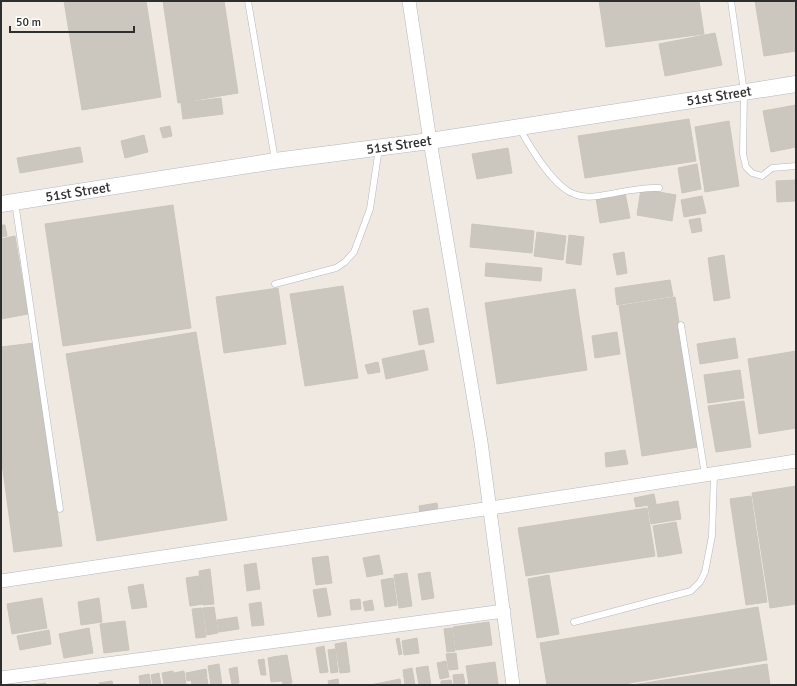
<svg xmlns="http://www.w3.org/2000/svg" width="797" height="686" viewBox="0 0 797 686" font-family="Signika,sans-serif">
	<rect width="100%" height="100%" fill="#efe9e1"/>
	<path fill="#cbc7bf" stroke="#cbc5ba" d="M 64,1 L 146,1 L 161,97 L 82,110 Z
		M 163,1 L 224,1 L 238,93 L 178,103 Z
		M 599,1 L 699,1 L 704,34 L 606,47 Z
		M 755,1 L 796,1 L 796,51 L 764,56 Z
		M 715,33 L 722,65 L 665,76 L 659,44 Z
		M 221,98 L 223,114 L 183,119 L 181,103 Z
		M 796,105 L 796,147 L 771,152 L 763,111 Z
		M 689,119 L 696,161 L 585,178 L 578,136 Z
		M 729,121 L 739,186 L 705,192 L 695,127 Z
		M 170,126 L 172,136 L 163,138 L 160,128 Z
		M 144,135 L 148,152 L 125,158 L 121,141 Z
		M 80,147 L 83,162 L 20,173 L 17,158 Z
		M 508,148 L 512,173 L 477,179 L 472,154 Z
		M 697,164 L 701,189 L 682,193 L 678,168 Z
		M 796,180 L 796,201 L 777,202 L 776,181 Z
		M 641,189 L 676,195 L 672,221 L 637,215 Z
		M 625,193 L 630,218 L 600,223 L 596,198 Z
		M 702,196 L 706,213 L 684,217 L 681,200 Z
		M 173,205 L 191,328 L 63,346 L 45,224 Z
		M 700,218 L 702,231 L 692,233 L 689,220 Z
		M 472,224 L 534,231 L 532,253 L 470,247 Z
		M 1,225 L 5,225 L 7,236 L 1,237 Z
		M 537,232 L 566,236 L 563,260 L 534,256 Z
		M 569,235 L 584,237 L 581,265 L 566,263 Z
		M 15,236 L 28,314 L 1,319 L 1,239 Z
		M 624,252 L 627,273 L 617,275 L 613,254 Z
		M 724,255 L 730,298 L 714,301 L 708,258 Z
		M 486,263 L 542,268 L 541,281 L 485,276 Z
		M 670,280 L 673,296 L 617,305 L 615,288 Z
		M 343,286 L 358,378 L 305,386 L 290,294 Z
		M 278,288 L 286,344 L 224,353 L 216,297 Z
		M 575,289 L 587,370 L 497,384 L 485,303 Z
		M 675,297 L 698,447 L 642,456 L 619,306 Z
		M 428,308 L 434,342 L 419,345 L 413,311 Z
		M 196,332 L 227,520 L 97,541 L 66,354 Z
		M 617,332 L 620,354 L 595,358 L 592,336 Z
		M 735,338 L 738,358 L 700,364 L 697,344 Z
		M 34,343 L 62,546 L 14,552 L 1,456 L 1,347 Z
		M 424,350 L 428,370 L 386,379 L 382,359 Z
		M 796,351 L 796,428 L 759,434 L 748,359 Z
		M 378,362 L 380,372 L 368,374 L 365,365 Z
		M 740,370 L 744,398 L 708,403 L 704,375 Z
		M 744,401 L 751,447 L 716,452 L 708,406 Z
		M 625,450 L 628,464 L 606,467 L 605,453 Z
		M 796,486 L 796,604 L 770,608 L 752,493 Z
		M 654,494 L 656,504 L 636,507 L 634,498 Z
		M 751,496 L 767,602 L 746,605 L 730,499 Z
		M 678,501 L 681,519 L 651,524 L 648,506 Z
		M 437,503 L 438,510 L 420,513 L 419,506 Z
		M 647,508 L 655,556 L 526,576 L 518,528 Z
		M 676,522 L 682,553 L 658,557 L 653,526 Z
		M 379,555 L 383,574 L 367,577 L 363,558 Z
		M 328,556 L 332,583 L 316,585 L 312,558 Z
		M 256,563 L 260,589 L 247,591 L 244,565 Z
		M 210,569 L 214,604 L 203,605 L 199,571 Z
		M 430,572 L 434,598 L 422,600 L 418,574 Z
		M 407,573 L 412,606 L 399,608 L 394,575 Z
		M 549,575 L 559,634 L 537,638 L 528,579 Z
		M 199,576 L 203,604 L 190,606 L 186,578 Z
		M 393,578 L 397,605 L 385,607 L 381,580 Z
		M 143,584 L 147,607 L 132,609 L 128,587 Z
		M 326,588 L 331,615 L 318,617 L 313,590 Z
		M 42,598 L 47,628 L 12,634 L 7,604 Z
		M 99,598 L 102,622 L 81,625 L 78,602 Z
		M 360,599 L 361,609 L 351,610 L 350,600 Z
		M 372,600 L 374,610 L 365,611 L 363,602 Z
		M 261,602 L 264,625 L 252,626 L 249,604 Z
		M 214,607 L 218,633 L 207,635 L 203,608 Z
		M 758,607 L 767,660 L 618,685 L 547,685 L 540,643 Z
		M 202,608 L 206,637 L 196,638 L 192,609 Z
		M 237,617 L 239,629 L 219,632 L 217,620 Z
		M 125,621 L 129,650 L 104,653 L 100,624 Z
		M 489,622 L 492,645 L 456,650 L 453,627 Z
		M 89,628 L 93,653 L 64,658 L 59,634 Z
		M 452,628 L 455,651 L 447,652 L 444,629 Z
		M 49,630 L 51,644 L 20,650 L 17,636 Z
		M 399,638 L 402,654 L 399,655 L 396,639 Z
		M 417,638 L 419,653 L 404,655 L 402,641 Z
		M 346,642 L 350,672 L 340,673 L 335,644 Z
		M 324,646 L 328,672 L 320,673 L 316,648 Z
		M 335,649 L 338,672 L 331,673 L 328,650 Z
		M 456,653 L 458,669 L 449,670 L 446,654 Z
		M 287,655 L 292,683 L 283,684 L 279,656 Z
		M 278,656 L 282,681 L 271,682 L 268,658 Z
		M 264,659 L 266,675 L 261,675 L 258,660 Z
		M 446,661 L 449,677 L 440,679 L 437,663 Z
		M 495,662 L 498,684 L 469,685 L 466,666 Z
		M 219,664 L 222,685 L 211,685 L 208,666 Z
		M 767,664 L 770,685 L 632,685 Z
		M 428,666 L 431,685 L 419,685 L 416,668 Z
		M 237,667 L 239,683 L 232,684 L 229,669 Z
		M 412,668 L 415,685 L 405,685 L 403,670 Z
		M 206,669 L 207,677 L 187,681 L 186,673 Z
		M 173,671 L 176,685 L 164,685 L 162,673 Z
		M 184,671 L 186,685 L 177,685 L 174,673 Z
		M 159,673 L 161,685 L 153,685 L 151,675 Z
		M 149,674 L 151,685 L 140,685 L 139,676 Z
		M 463,674 L 465,683 L 454,685 L 453,675 Z
		M 207,678 L 208,685 L 192,685 L 191,680 Z
		M 338,679 L 339,685 L 329,685 L 328,681 Z
		M 400,679 L 401,685 L 370,685 Z
		M 451,680 L 452,685 L 441,685 L 441,681 Z
		M 112,681 L 113,685 L 100,685 L 99,683 Z
		M 46,683 L 46,685 L 29,685 Z"/>
	<g fill="none" stroke-linecap="round" stroke-linejoin="round">
		<defs>
			<path id="service" d="M 248,1 L 275,160
				M 731,1 L 744,92 L 743,154 L 746,167 L 752,173 L 762,176 L 772,168 L 796,166
				M 520,129 C 530,147 554,187 574,194 C 581,197 591,197 598,196 C 619,193 637,187 659,188
				M 15,202 L 60,509
				M 275,284 L 336,268 L 345,262 L 354,252 L 370,209 L 379,148
				M 681,325 L 705,475
				M 574,622 L 691,591 L 700,582 L 705,572 L 712,536 L 714,474"/>
			<path id="minor" d="M 409,1 L 430,141 L 481,442 L 513,685
				M 1,581 L 491,508 L 796,461
				M 1,678 L 504,611"/>
			<path id="tertiary" d="M 1,204 L 275,161 L 430,141 L 796,84"/>
		</defs>
		<use href="#service" stroke="#b4b7c1" stroke-width="7"/>
		<use href="#minor" stroke="#b4b7c1" stroke-width="14"/>
		<use href="#tertiary" stroke="#b4b7c1" stroke-width="17"/>
		<use href="#service" stroke="#fff" stroke-width="6"/>
		<use href="#minor" stroke="#fff" stroke-width="13"/>
		<use href="#tertiary" stroke="#fff" stroke-width="16"/>
	</g>
	<g text-anchor="middle" dominant-baseline="central" stroke-width="3" stroke-linejoin="round" paint-order="stroke">
		<g font-size="14" fill="#2e2e2e" stroke="#fff">
			<text transform="translate(719 96) rotate(-9)">51st Street</text>
			<text transform="translate(399 145) rotate(-8)">51st Street</text>
			<text transform="translate(78 192) rotate(-9)">51st Street</text>
		</g>
	</g>
	<rect width="797" height="686" fill="none" stroke="#2e2e2e" stroke-width="4"/>
	<path d="M10 26v6h124v-6" fill="none" stroke="#2e2e2e" stroke-width="2"/>
	<text x="16" y="26" font-size="12" fill="#2e2e2e" stroke="#ffffff" stroke-width="3" paint-order="stroke">50 m</text>
</svg>
